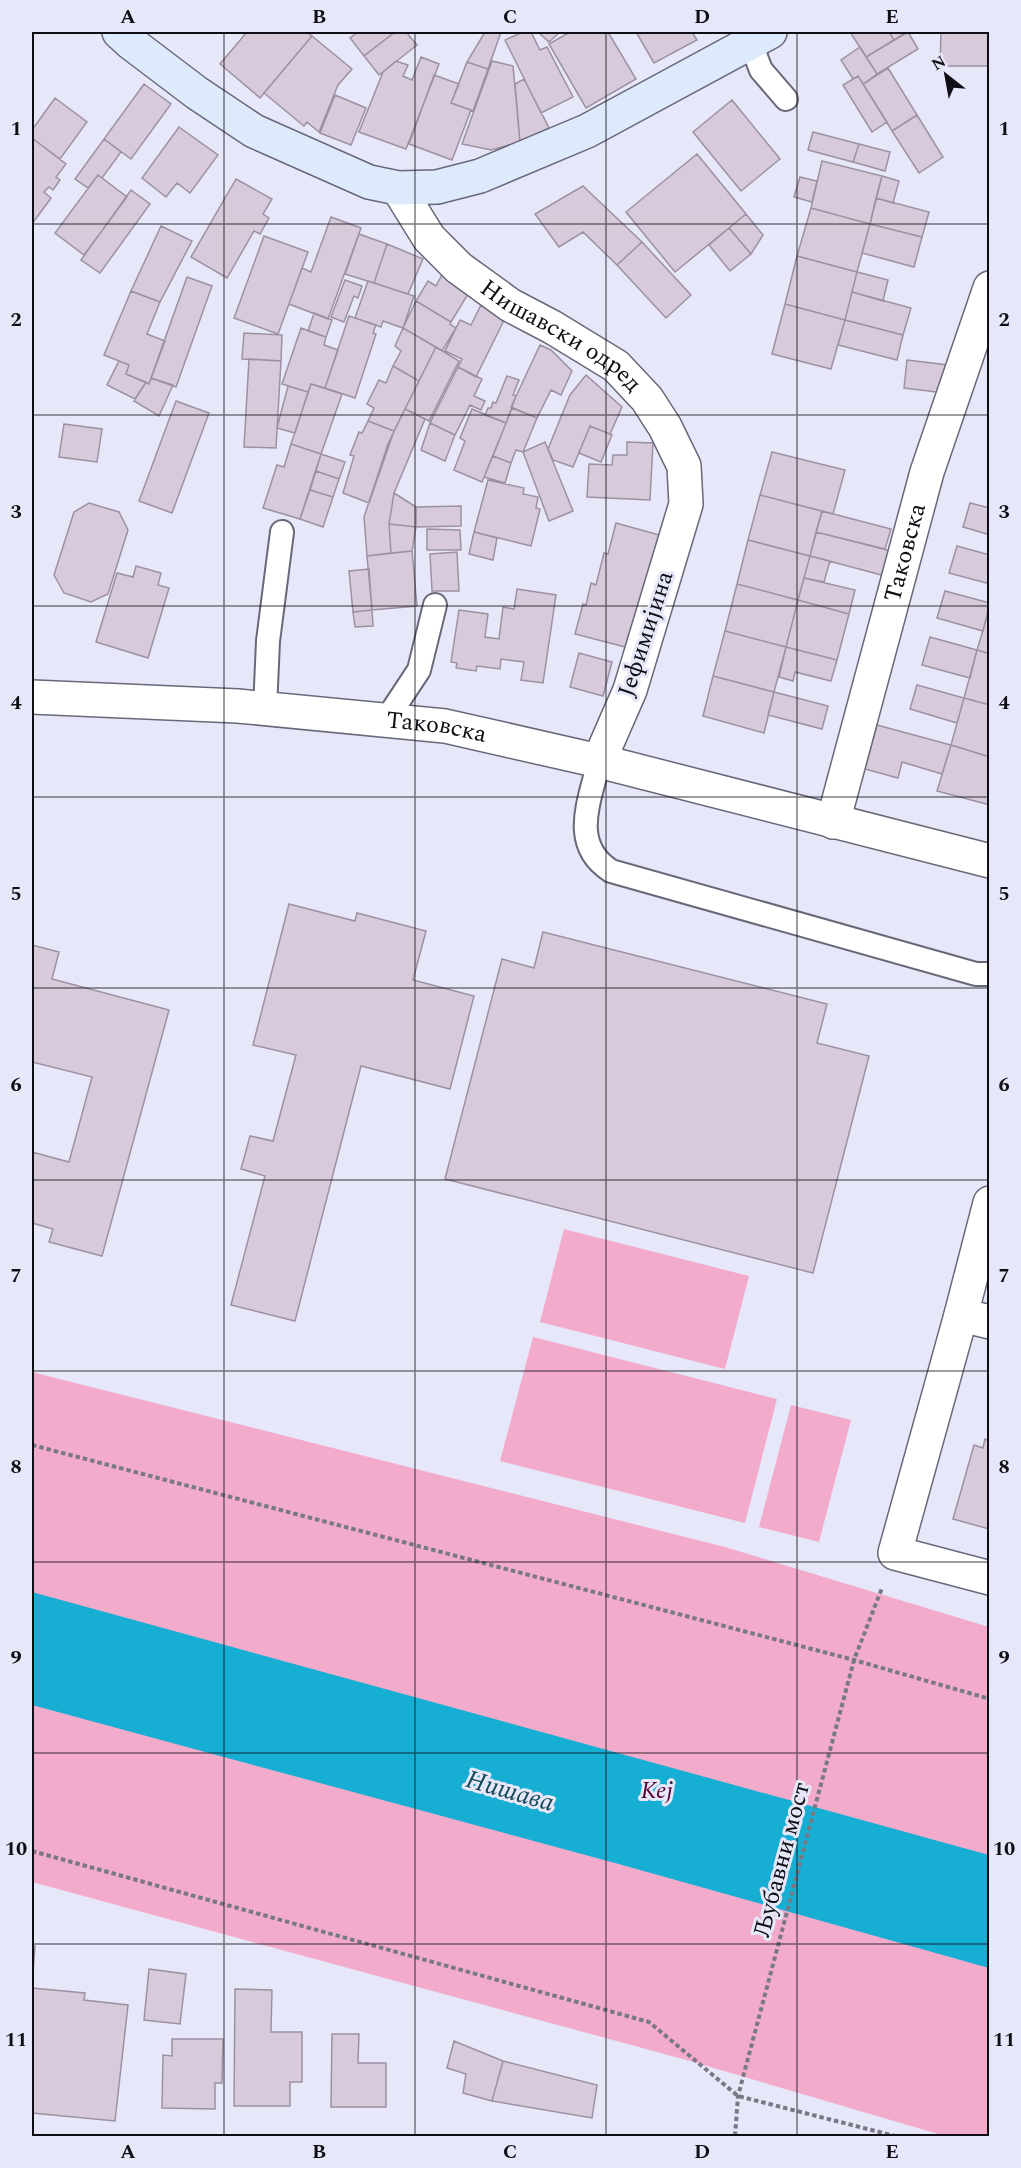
<svg xmlns="http://www.w3.org/2000/svg" width="1021" height="2168" viewBox="0 0 1021 2168" font-family="Spectral,serif">
	<rect width="100%" height="100%" fill="#e7e7fa"/>
	<path fill="#f3abcc" d="M 564,1229 L 749,1276 L 725,1369 L 540,1322 Z
		M 533,1337 L 777,1399 L 745,1523 L 500,1461 Z
		M 32,1372 L 725,1547 L 989,1627 L 989,2136 L 945,2136 L 690,2061 L 32,1882 Z
		M 791,1405 L 851,1420 L 819,1542 L 759,1527 Z"/>
	<path fill="#17aed3" d="M 32,1592 L 989,1855 L 989,1968 L 615,1863 L 32,1705 Z"/>
	<path fill="#d7cadb" stroke="#9d91a1" stroke-width="1.5" d="M 247,32 L 306,32 L 312,36 L 260,98 L 220,64 Z
		M 358,32 L 395,32 L 364,56 L 350,38 Z
		M 395,32 L 406,32 L 417,45 L 379,75 L 364,56 Z
		M 485,32 L 501,32 L 488,69 L 467,62 Z
		M 523,32 L 531,32 L 540,50 L 547,47 L 573,97 L 541,113 L 505,40 Z
		M 538,32 L 560,32 L 549,42 Z
		M 570,32 L 608,32 L 636,79 L 586,108 L 549,44 Z
		M 636,32 L 692,32 L 697,40 L 654,63 Z
		M 850,32 L 889,32 L 894,40 L 866,57 Z
		M 889,32 L 906,32 L 894,40 Z
		M 908,32 L 918,49 L 877,74 L 866,57 Z
		M 941,32 L 990,32 L 990,66 L 940,66 Z
		M 312,36 L 352,69 L 338,85 L 319,132 L 307,122 L 304,126 L 264,93 Z
		M 860,47 L 877,74 L 863,84 L 858,76 L 853,79 L 841,60 Z
		M 421,57 L 439,64 L 406,149 L 359,132 L 383,72 L 396,61 L 408,65 L 403,76 L 412,80 Z
		M 492,61 L 513,66 L 520,142 L 491,150 L 462,144 Z
		M 467,62 L 488,69 L 473,111 L 451,103 Z
		M 888,68 L 917,115 L 892,131 L 863,84 Z
		M 434,75 L 459,84 L 451,103 L 471,110 L 452,160 L 409,144 Z
		M 858,76 L 887,122 L 872,132 L 843,85 Z
		M 524,79 L 549,128 L 520,142 L 515,84 Z
		M 144,84 L 171,104 L 131,159 L 104,139 Z
		M 335,95 L 366,108 L 351,145 L 320,133 Z
		M 55,98 L 87,122 L 60,159 L 32,138 L 32,130 Z
		M 732,100 L 780,159 L 741,191 L 693,132 Z
		M 917,115 L 943,157 L 919,173 L 892,131 Z
		M 179,127 L 218,155 L 190,193 L 177,183 L 166,197 L 142,178 Z
		M 813,132 L 859,144 L 853,162 L 808,150 Z
		M 32,138 L 66,164 L 56,177 L 60,180 L 53,190 L 49,187 L 44,192 L 51,198 L 32,224 Z
		M 104,139 L 121,152 L 102,178 L 98,175 L 88,188 L 75,179 Z
		M 859,144 L 890,152 L 885,171 L 853,162 Z
		M 697,154 L 746,214 L 675,272 L 626,212 Z
		M 822,161 L 882,176 L 870,224 L 811,208 Z
		M 98,175 L 127,197 L 84,255 L 55,233 Z
		M 882,176 L 899,181 L 893,203 L 876,198 Z
		M 800,177 L 817,181 L 812,202 L 794,197 Z
		M 236,179 L 272,199 L 263,214 L 269,218 L 260,234 L 254,231 L 227,278 L 191,257 Z
		M 583,186 L 642,242 L 617,265 L 583,232 L 559,247 L 535,214 Z
		M 131,190 L 150,204 L 100,273 L 81,260 Z
		M 876,198 L 929,212 L 922,237 L 870,224 Z
		M 811,208 L 870,224 L 857,272 L 797,256 Z
		M 746,214 L 763,235 L 751,254 L 729,228 Z
		M 331,217 L 361,228 L 328,319 L 289,304 L 302,268 L 311,272 Z
		M 870,224 L 922,237 L 914,267 L 862,253 Z
		M 161,226 L 192,241 L 160,302 L 131,291 Z
		M 729,228 L 751,254 L 730,271 L 709,245 Z
		M 359,234 L 387,244 L 374,283 L 345,274 Z
		M 264,236 L 308,252 L 278,334 L 234,318 Z
		M 642,242 L 691,295 L 666,318 L 617,265 Z
		M 387,244 L 423,259 L 408,294 L 374,283 Z
		M 797,256 L 857,272 L 845,320 L 785,304 Z
		M 445,269 L 473,286 L 451,322 L 416,301 L 428,281 L 436,286 Z
		M 857,272 L 888,280 L 883,301 L 852,292 Z
		M 187,277 L 212,286 L 176,387 L 151,378 Z
		M 345,280 L 362,286 L 358,298 L 354,296 L 344,322 L 331,317 Z
		M 368,281 L 414,296 L 403,328 L 383,321 L 381,327 L 355,318 Z
		M 131,291 L 160,302 L 147,334 L 165,341 L 149,384 L 126,374 L 129,365 L 104,355 Z
		M 852,292 L 911,308 L 903,335 L 845,320 Z
		M 416,301 L 451,322 L 450,324 L 456,328 L 442,351 L 403,328 Z
		M 785,304 L 845,320 L 831,369 L 772,354 Z
		M 481,305 L 506,316 L 476,377 L 458,367 L 462,359 L 445,351 L 460,320 L 471,325 Z
		M 314,313 L 332,320 L 326,337 L 308,331 Z
		M 349,316 L 376,325 L 373,333 L 376,334 L 355,398 L 325,388 Z
		M 845,320 L 903,335 L 897,360 L 838,345 Z
		M 301,328 L 326,337 L 324,345 L 338,350 L 325,388 L 311,384 L 308,392 L 282,384 Z
		M 403,328 L 436,347 L 419,381 L 393,366 L 401,351 L 395,346 Z
		M 244,333 L 282,335 L 281,361 L 242,359 Z
		M 540,345 L 551,350 L 572,371 L 561,395 L 551,390 L 537,418 L 511,407 Z
		M 436,347 L 459,361 L 429,421 L 405,409 Z
		M 249,359 L 281,361 L 276,448 L 244,447 Z
		M 907,360 L 948,365 L 944,393 L 904,388 Z
		M 119,361 L 129,365 L 126,374 L 146,382 L 135,399 L 107,385 Z
		M 393,366 L 419,381 L 394,431 L 368,421 L 374,408 L 367,404 L 379,380 L 386,383 Z
		M 458,367 L 482,379 L 474,396 L 485,401 L 481,410 L 470,405 L 455,435 L 430,423 Z
		M 586,375 L 622,407 L 610,434 L 590,426 L 573,467 L 553,460 L 548,449 L 570,395 Z
		M 507,376 L 519,380 L 513,395 L 516,396 L 506,423 L 485,415 L 488,408 L 491,408 L 493,402 L 496,403 Z
		M 151,378 L 173,385 L 159,416 L 134,401 L 146,382 L 149,384 Z
		M 311,384 L 342,394 L 321,454 L 291,444 Z
		M 288,386 L 308,392 L 295,433 L 277,428 Z
		M 176,401 L 209,413 L 172,513 L 139,501 Z
		M 512,408 L 537,418 L 523,452 L 516,450 L 511,463 L 493,456 Z
		M 405,409 L 425,419 L 394,493 L 389,524 L 391,553 L 367,556 L 364,517 L 388,444 Z
		M 472,409 L 506,423 L 482,482 L 454,470 L 465,441 L 460,438 Z
		M 368,421 L 394,431 L 369,503 L 343,493 L 354,456 L 350,455 L 359,432 L 362,433 Z
		M 430,423 L 455,435 L 445,461 L 421,450 Z
		M 64,424 L 102,429 L 97,462 L 59,457 Z
		M 590,426 L 612,435 L 601,462 L 579,453 Z
		M 545,442 L 573,511 L 549,521 L 523,452 Z
		M 627,442 L 653,443 L 650,500 L 587,497 L 589,464 L 612,465 L 613,455 L 627,455 Z
		M 291,444 L 321,454 L 300,519 L 263,508 L 277,465 L 284,467 Z
		M 772,452 L 845,470 L 833,514 L 760,495 Z
		M 321,454 L 345,462 L 339,479 L 316,471 Z
		M 493,456 L 511,463 L 505,483 L 484,477 Z
		M 316,471 L 339,479 L 333,497 L 310,490 Z
		M 488,480 L 524,488 L 523,494 L 538,497 L 536,508 L 540,509 L 531,546 L 474,532 Z
		M 310,490 L 333,497 L 323,527 L 300,519 Z
		M 394,493 L 416,507 L 416,527 L 389,524 Z
		M 760,495 L 822,511 L 810,556 L 748,540 Z
		M 89,503 L 119,512 L 128,530 L 108,594 L 91,602 L 64,593 L 54,575 L 74,512 Z
		M 970,503 L 990,508 L 990,535 L 963,527 Z
		M 461,506 L 461,526 L 416,527 L 416,507 Z
		M 822,511 L 891,529 L 885,549 L 816,532 Z
		M 616,523 L 663,536 L 633,649 L 575,634 L 583,604 L 586,605 L 591,583 L 596,585 L 604,553 L 608,554 Z
		M 389,524 L 416,527 L 412,551 L 391,553 Z
		M 427,529 L 460,530 L 461,550 L 427,550 Z
		M 474,532 L 497,538 L 493,560 L 469,554 Z
		M 816,532 L 895,552 L 889,577 L 810,556 Z
		M 748,540 L 810,556 L 798,600 L 737,584 Z
		M 957,546 L 990,555 L 990,584 L 949,573 Z
		M 412,551 L 417,606 L 372,610 L 367,556 Z
		M 457,552 L 459,591 L 432,591 L 430,554 Z
		M 810,556 L 830,561 L 824,582 L 804,578 Z
		M 136,566 L 161,573 L 158,585 L 169,588 L 148,658 L 96,642 L 117,573 L 133,577 Z
		M 369,569 L 372,610 L 353,612 L 349,571 Z
		M 804,578 L 855,590 L 849,614 L 798,600 Z
		M 737,584 L 798,600 L 786,647 L 725,631 Z
		M 517,589 L 556,595 L 543,683 L 521,680 L 524,662 L 501,659 L 500,669 L 477,666 L 476,671 L 456,668 L 457,663 L 451,662 L 459,610 L 488,614 L 485,637 L 499,639 L 503,607 L 514,609 Z
		M 945,591 L 990,603 L 983,631 L 937,618 Z
		M 798,600 L 849,614 L 837,660 L 786,647 Z
		M 990,607 L 990,654 L 977,650 Z
		M 372,610 L 373,626 L 355,627 L 353,612 Z
		M 725,631 L 786,647 L 774,692 L 713,676 Z
		M 930,637 L 977,650 L 970,678 L 922,665 Z
		M 786,647 L 837,660 L 831,681 L 795,672 L 793,681 L 779,677 Z
		M 977,650 L 990,654 L 990,705 L 964,698 Z
		M 579,653 L 612,662 L 603,696 L 570,687 Z
		M 713,676 L 774,692 L 764,733 L 703,716 Z
		M 917,685 L 964,698 L 957,723 L 910,709 Z
		M 774,692 L 828,706 L 822,729 L 768,715 Z
		M 964,698 L 990,705 L 990,757 L 951,745 Z
		M 877,725 L 951,745 L 942,774 L 902,762 L 898,778 L 865,769 Z
		M 951,745 L 990,757 L 990,805 L 937,791 Z
		M 289,904 L 355,921 L 357,913 L 426,931 L 413,980 L 474,996 L 450,1089 L 361,1066 L 295,1321 L 231,1305 L 265,1176 L 241,1169 L 250,1136 L 273,1141 L 296,1055 L 253,1045 Z
		M 543,932 L 827,1004 L 817,1043 L 869,1056 L 813,1273 L 445,1179 L 502,959 L 534,968 Z
		M 32,945 L 59,952 L 52,979 L 169,1010 L 102,1256 L 49,1242 L 53,1229 L 32,1223 L 32,1152 L 69,1162 L 92,1077 L 32,1062 Z
		M 985,1439 L 990,1441 L 989,1529 L 953,1519 L 974,1445 L 983,1448 Z
		M 32,1946 L 35,1946 L 33,1973 L 32,1973 Z
		M 149,1969 L 186,1974 L 180,2024 L 144,2020 Z
		M 32,1988 L 85,1993 L 84,2000 L 128,2005 L 115,2121 L 32,2113 Z
		M 235,1989 L 272,1990 L 271,2032 L 302,2032 L 302,2082 L 290,2082 L 290,2106 L 234,2106 Z
		M 332,2034 L 359,2034 L 358,2063 L 386,2063 L 386,2107 L 331,2107 Z
		M 172,2039 L 223,2039 L 222,2083 L 215,2083 L 215,2109 L 162,2108 L 163,2055 L 172,2056 Z
		M 454,2041 L 503,2061 L 492,2101 L 463,2093 L 466,2074 L 447,2068 Z
		M 503,2061 L 597,2085 L 592,2118 L 492,2101 Z"/>
	<g fill="none" stroke-linecap="round" stroke-linejoin="round">
		<defs>
			<path id="lane" d="M 751,44 L 761,70 L 786,99
				M 265,709 L 268,641 L 282,532
				M 386,720 L 419,670 L 435,605
				M 599,761 C 590,801 569,844 611,871 L 976,974 L 990,974"/>
			<g id="street">
				<path id="s1" d="M 398,188 L 429,238 L 459,268 L 510,305 L 552,327 L 616,366 L 647,399 L 665,427 L 684,466 L 686,504 L 630,690 L 599,761"/>
				<path id="s2" d="M 32,697 L 238,706 L 445,726 L 599,761 L 990,861"/>
				<path id="s3" d="M 833,822 L 927,472 L 990,288"/>
				<path d="M 990,1203 L 961,1315 L 895,1553 L 990,1578"/>
				<path d="M 961,1315 L 990,1322"/>
			</g>
			<path id="secondary" d="M 119,32 L 131,43 L 197,93 L 254,131 L 369,182 L 398,188 L 437,187 L 480,176 L 587,131 L 770,32"/>
		</defs>
		<use href="#lane" stroke="#686879" stroke-width="26"/>
		<use href="#street" stroke="#686879" stroke-width="36"/>
		<use href="#secondary" stroke="#686879" stroke-width="36"/>
		<path stroke="#797985" stroke-width="4" stroke-dasharray="4.5 3" stroke-linecap="butt" d="M 32,1445 L 854,1660 L 990,1699
			M 32,1851 L 649,2022 L 738,2096 L 895,2136
			M 735,2136 L 738,2096 L 854,1660 L 882,1588"/>
		<use href="#lane" stroke="#fff" stroke-width="22"/>
		<use href="#street" stroke="#fff" stroke-width="33"/>
		<use href="#secondary" stroke="#dceafb" stroke-width="33"/>
	</g>
	<path fill="none" stroke="#0e0e14" stroke-width="1.5" stroke-opacity="0.55" d="M 224,32 L 224,2136M 415,32 L 415,2136M 606,32 L 606,2136M 797,32 L 797,2136M 32,224 L 990,224M 32,415 L 990,415M 32,606 L 990,606M 32,797 L 990,797M 32,988 L 990,988M 32,1180 L 990,1180M 32,1371 L 990,1371M 32,1562 L 990,1562M 32,1753 L 990,1753M 32,1944 L 990,1944"/>
	<g text-anchor="middle" dominant-baseline="central" stroke-width="6" stroke-linejoin="round" paint-order="stroke">
		<g font-size="24" fill="#0e0e14" stroke="#e7e7fa">
			<text stroke="none"><textPath href="#s1" startOffset="224">Нишавски одред</textPath></text>
			<text stroke="none"><textPath href="#s3" startOffset="279">Таковска</textPath></text>
			<text transform="translate(646 634) rotate(-72)">Јефимијина</text>
			<text stroke="none"><textPath href="#s2" startOffset="406">Таковска</textPath></text>
			<text transform="translate(782 1860) rotate(-75)">Љубавни мост</text>
		</g>
		<g font-size="24" font-style="italic" fill="#520032" stroke="#e7e7fa">
			<text x="657" y="1791">Кеј</text>
		</g>
		<g font-size="26" font-style="italic" fill="#134b5a" stroke="#e7e7fa">
			<text transform="translate(510 1791) rotate(16)">Нишава</text>
		</g>
	</g>
	<rect width="1021" height="2168" fill="none" stroke="#e7e7fa" stroke-width="66"/>
	<g transform="translate(946 75) rotate(329)" stroke="#e7e7fa" stroke-width="4.5" paint-order="stroke">
	<path d="M0-4.5L10 22L0 15L-10 22Z" fill="#0e0e14"/>
	<text y="-9" font-size="16" font-weight="bold" text-anchor="middle" fill="#0e0e14">N</text>
	</g>
	<rect x="33" y="33" width="955" height="2102" fill="none" stroke="#0e0e14" stroke-width="2"/>
	<g font-size="20" text-anchor="middle" font-weight="bold" fill="#0e0e14">
		<text x="128" y="23">A</text>
		<text x="319" y="23">B</text>
		<text x="510" y="23">C</text>
		<text x="702" y="23">D</text>
		<text x="892" y="23">E</text>
		<text x="16" y="135">1</text>
		<text x="1004" y="135">1</text>
		<text x="16" y="326">2</text>
		<text x="1004" y="326">2</text>
		<text x="16" y="518">3</text>
		<text x="1004" y="518">3</text>
		<text x="16" y="709">4</text>
		<text x="1004" y="709">4</text>
		<text x="16" y="900">5</text>
		<text x="1004" y="900">5</text>
		<text x="16" y="1091">6</text>
		<text x="1004" y="1091">6</text>
		<text x="16" y="1282">7</text>
		<text x="1004" y="1282">7</text>
		<text x="16" y="1473">8</text>
		<text x="1004" y="1473">8</text>
		<text x="16" y="1664">9</text>
		<text x="1004" y="1664">9</text>
		<text x="16" y="1855">10</text>
		<text x="1004" y="1855">10</text>
		<text x="16" y="2046">11</text>
		<text x="1004" y="2046">11</text>
		<text x="128" y="2158">A</text>
		<text x="319" y="2158">B</text>
		<text x="510" y="2158">C</text>
		<text x="702" y="2158">D</text>
		<text x="892" y="2158">E</text>
	</g>
</svg>
